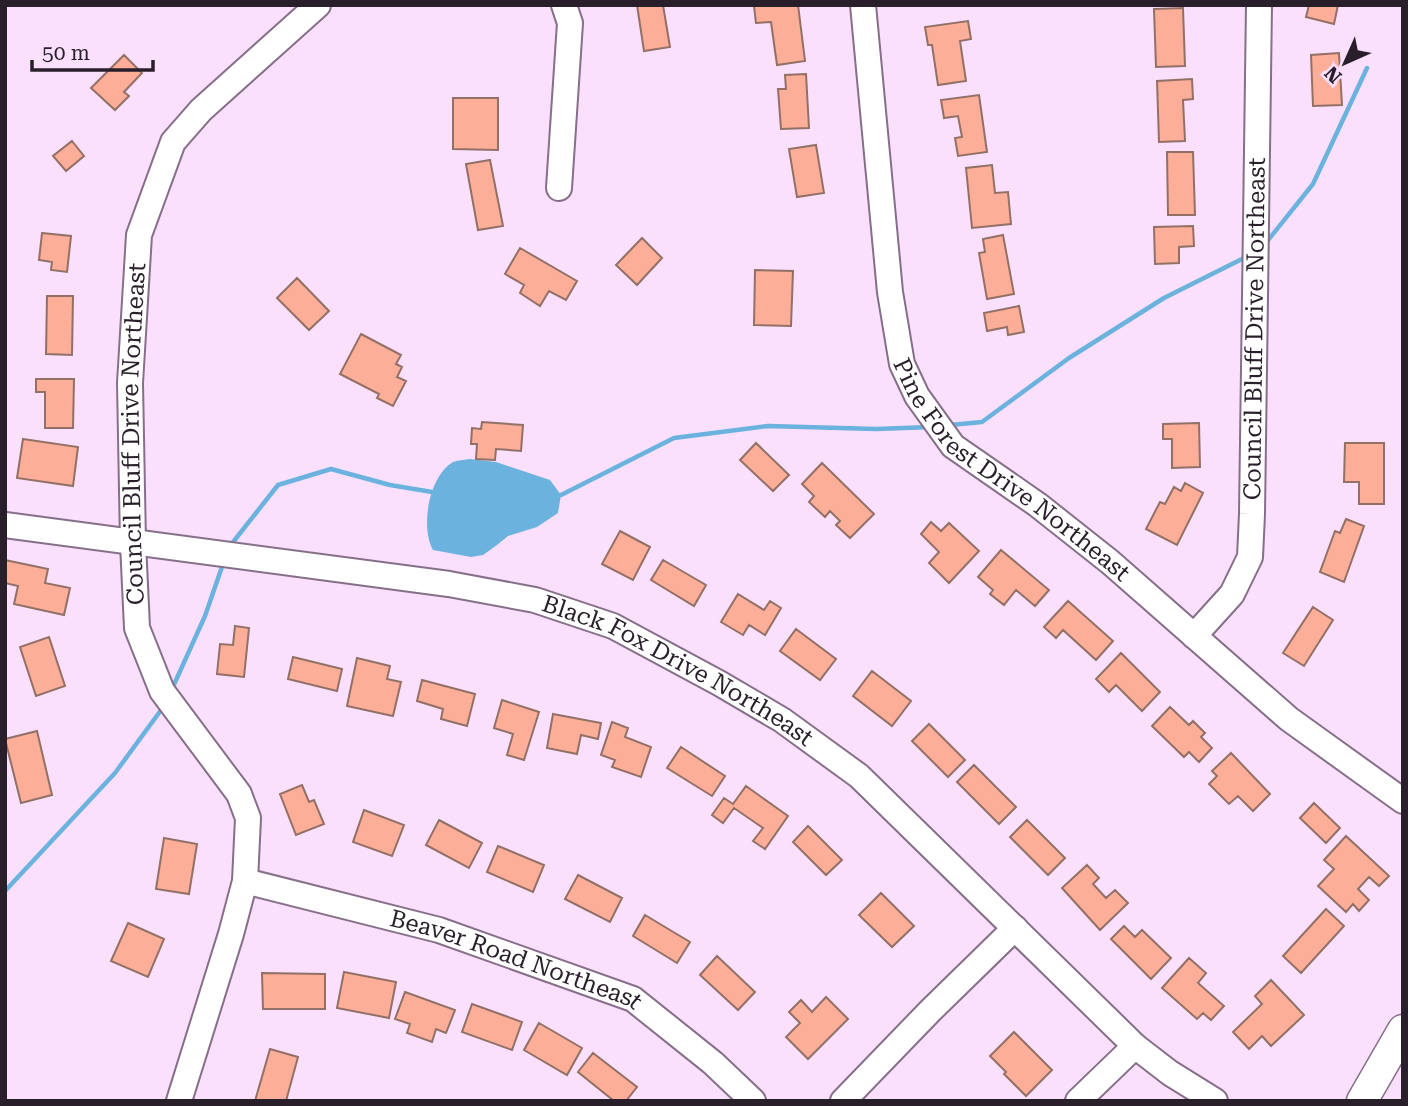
<svg xmlns="http://www.w3.org/2000/svg" width="1408" height="1106" viewBox="0 0 1408 1106" font-family="'Roboto Serif',serif">
	<rect width="100%" height="100%" fill="#fae0fd"/>
	<path fill="#6bb2df" d="M 470,459 L 496,462 L 550,480 L 561,495 L 558,513 L 537,527 L 508,536 L 497,545 L 483,555 L 471,557 L 433,550 C 420,527 429,476 453,462 C 458,460 465,460 470,459 Z"/>
	<g fill="none" stroke-linecap="round" stroke-linejoin="round">
		<path stroke="#6bb2df" stroke-width="4.5" d="M 1265,244 L 1313,184 L 1367,68
			M 950,425 L 982,422 L 1069,358 L 1164,298 L 1246,257
			M 561,495 L 674,438 L 768,426 L 876,429 L 931,427
			M 230,546 L 278,485 L 331,469 L 390,485 L 432,492
			M 172,689 L 205,616 L 224,561
			M 5,891 L 115,773 L 164,706"/>
	</g>
	<path fill="#fcae99" stroke="#937066" stroke-width="2" d="M 637,5 L 663,5 L 670,47 L 644,51 Z
		M 761,5 L 798,5 L 805,61 L 777,65 L 771,22 L 756,23 L 754,6 Z
		M 1309,5 L 1338,5 L 1334,24 L 1306,17 Z
		M 1183,8 L 1185,66 L 1156,67 L 1154,9 Z
		M 968,21 L 971,39 L 960,41 L 966,81 L 938,85 L 932,45 L 928,45 L 925,27 Z
		M 1339,53 L 1342,105 L 1313,106 L 1311,55 Z
		M 124,55 L 142,73 L 124,92 L 129,96 L 115,110 L 91,88 Z
		M 806,74 L 809,128 L 781,129 L 778,89 L 786,89 L 785,75 Z
		M 1192,79 L 1193,99 L 1183,100 L 1185,141 L 1159,142 L 1157,81 Z
		M 979,95 L 987,152 L 958,156 L 955,138 L 962,137 L 958,116 L 944,118 L 941,100 Z
		M 453,98 L 498,98 L 498,150 L 453,149 Z
		M 72,141 L 84,156 L 66,171 L 53,156 Z
		M 816,145 L 824,193 L 797,197 L 789,149 Z
		M 1167,152 L 1193,152 L 1195,215 L 1168,215 Z
		M 490,160 L 503,226 L 478,230 L 466,164 Z
		M 992,165 L 995,193 L 1008,192 L 1011,224 L 972,228 L 966,168 Z
		M 1193,226 L 1194,246 L 1179,247 L 1179,263 L 1155,264 L 1154,227 Z
		M 42,233 L 71,236 L 67,272 L 51,270 L 52,262 L 39,260 Z
		M 1003,235 L 1014,294 L 987,299 L 979,253 L 985,252 L 983,239 Z
		M 642,238 L 662,258 L 637,285 L 616,265 Z
		M 520,248 L 577,281 L 566,300 L 549,291 L 540,306 L 520,293 L 524,285 L 505,274 Z
		M 755,270 L 793,271 L 791,326 L 754,325 Z
		M 297,278 L 329,311 L 309,330 L 277,298 Z
		M 47,296 L 73,296 L 72,355 L 46,354 Z
		M 1019,306 L 1024,332 L 1008,335 L 1007,327 L 987,331 L 984,313 Z
		M 361,334 L 401,355 L 396,364 L 402,367 L 397,377 L 406,381 L 393,406 L 377,398 L 379,394 L 340,374 Z
		M 36,379 L 74,379 L 73,428 L 45,428 L 45,392 L 36,392 Z
		M 482,422 L 523,425 L 521,451 L 496,449 L 495,460 L 476,459 L 477,444 L 471,444 L 472,428 L 481,429 Z
		M 1199,423 L 1200,467 L 1172,468 L 1172,439 L 1163,439 L 1163,424 Z
		M 23,439 L 78,447 L 73,486 L 17,478 Z
		M 756,443 L 789,475 L 773,491 L 740,460 Z
		M 1345,443 L 1384,443 L 1384,504 L 1359,504 L 1359,482 L 1344,482 Z
		M 822,463 L 874,514 L 850,538 L 836,525 L 840,521 L 830,511 L 825,517 L 809,502 L 814,496 L 802,484 Z
		M 1185,483 L 1203,493 L 1177,545 L 1146,529 L 1160,502 L 1165,504 L 1174,487 L 1181,491 Z
		M 1346,519 L 1364,526 L 1344,582 L 1320,572 L 1335,531 L 1340,533 Z
		M 931,522 L 941,531 L 949,523 L 979,551 L 949,583 L 929,563 L 939,552 L 921,534 Z
		M 620,531 L 650,547 L 633,580 L 602,564 Z
		M 1001,550 L 1049,590 L 1035,606 L 1016,590 L 1004,605 L 990,594 L 993,590 L 978,577 Z
		M 5,560 L 48,569 L 45,583 L 70,588 L 64,615 L 14,604 L 18,586 L 5,583 Z
		M 663,560 L 706,585 L 694,606 L 651,580 Z
		M 738,594 L 764,610 L 770,601 L 781,608 L 765,635 L 749,625 L 743,635 L 721,622 Z
		M 1068,601 L 1113,641 L 1096,660 L 1063,630 L 1056,638 L 1044,627 Z
		M 1313,607 L 1333,620 L 1304,666 L 1283,653 Z
		M 235,626 L 249,628 L 244,677 L 217,674 L 220,644 L 233,645 Z
		M 796,629 L 836,659 L 820,680 L 780,651 Z
		M 49,637 L 65,686 L 36,696 L 20,647 Z
		M 1121,653 L 1160,692 L 1142,711 L 1116,685 L 1109,692 L 1096,679 Z
		M 293,657 L 342,669 L 337,691 L 288,679 Z
		M 357,658 L 390,666 L 387,679 L 401,682 L 393,716 L 347,706 Z
		M 872,671 L 911,701 L 892,726 L 853,696 Z
		M 422,680 L 475,694 L 467,726 L 441,719 L 443,709 L 417,701 Z
		M 502,700 L 539,712 L 524,760 L 507,755 L 513,734 L 494,728 Z
		M 1170,707 L 1189,725 L 1193,721 L 1205,733 L 1201,737 L 1212,748 L 1199,762 L 1189,752 L 1184,757 L 1152,726 Z
		M 553,714 L 601,723 L 598,739 L 581,735 L 577,754 L 547,748 Z
		M 612,722 L 628,728 L 625,737 L 651,747 L 641,777 L 612,767 L 615,760 L 601,755 Z
		M 929,724 L 965,760 L 948,777 L 912,741 Z
		M 37,731 L 52,795 L 21,803 L 5,739 Z
		M 681,747 L 725,776 L 712,796 L 667,768 Z
		M 1231,753 L 1270,794 L 1253,811 L 1238,796 L 1229,804 L 1209,784 L 1217,776 L 1212,771 Z
		M 974,765 L 1016,807 L 999,824 L 957,782 Z
		M 302,785 L 309,802 L 314,800 L 324,824 L 296,835 L 280,794 Z
		M 746,786 L 788,816 L 765,849 L 753,841 L 763,828 L 734,808 L 723,823 L 712,815 L 724,798 L 733,804 Z
		M 1314,803 L 1340,828 L 1326,843 L 1300,818 Z
		M 364,810 L 404,825 L 392,856 L 353,842 Z
		M 439,820 L 482,843 L 469,868 L 426,845 Z
		M 1027,820 L 1065,858 L 1048,875 L 1010,837 Z
		M 808,826 L 842,860 L 826,875 L 793,842 Z
		M 1346,836 L 1389,876 L 1379,886 L 1369,877 L 1358,889 L 1369,900 L 1359,911 L 1353,904 L 1346,912 L 1318,886 L 1334,869 L 1324,860 Z
		M 164,838 L 197,844 L 189,894 L 156,889 Z
		M 498,846 L 544,865 L 533,892 L 487,872 Z
		M 1087,865 L 1099,878 L 1093,884 L 1106,898 L 1115,890 L 1128,903 L 1100,930 L 1062,888 Z
		M 578,875 L 622,898 L 610,922 L 565,899 Z
		M 881,893 L 914,926 L 892,947 L 859,915 Z
		M 1326,909 L 1344,926 L 1301,973 L 1283,956 Z
		M 645,915 L 690,942 L 677,963 L 633,936 Z
		M 128,923 L 164,939 L 148,977 L 111,961 Z
		M 1124,926 L 1135,937 L 1142,930 L 1171,958 L 1151,979 L 1111,939 Z
		M 717,956 L 755,992 L 738,1010 L 700,975 Z
		M 1189,958 L 1206,973 L 1198,983 L 1224,1006 L 1211,1020 L 1203,1013 L 1197,1019 L 1162,988 Z
		M 344,972 L 396,982 L 389,1018 L 337,1008 Z
		M 262,973 L 325,974 L 325,1009 L 263,1009 Z
		M 1271,980 L 1304,1015 L 1271,1046 L 1262,1036 L 1249,1049 L 1233,1032 L 1262,1004 L 1255,996 Z
		M 405,992 L 455,1010 L 446,1033 L 436,1029 L 432,1042 L 407,1033 L 410,1024 L 395,1019 Z
		M 826,997 L 848,1019 L 808,1059 L 786,1037 L 800,1023 L 789,1012 L 801,1000 L 812,1012 Z
		M 472,1004 L 522,1022 L 512,1050 L 462,1032 Z
		M 539,1023 L 582,1048 L 567,1075 L 524,1050 Z
		M 1014,1032 L 1052,1070 L 1026,1096 L 1004,1074 L 1006,1072 L 990,1056 Z
		M 270,1049 L 298,1057 L 286,1101 L 255,1101 Z
		M 593,1053 L 637,1087 L 626,1101 L 614,1101 L 578,1072 Z"/>
	<g fill="none" stroke-linecap="round" stroke-linejoin="round">
		<defs>
			<g id="minor">
				<path id="s1" d="M 863,5 L 890,292 L 902,364 L 917,396 L 953,446 L 1038,505 L 1110,562 L 1289,719 L 1403,801"/>
				<path d="M 559,188 L 570,23 L 564,5"/>
				<path id="s2" d="M 5,525 L 449,584 L 535,600 L 613,626 L 719,683 L 782,720 L 859,776 L 1135,1046 L 1170,1073 L 1215,1101"/>
				<path id="s3" d="M 1194,636 L 1232,594 L 1250,557 L 1252,514 L 1259,5"/>
				<path id="s4" d="M 245,881 L 439,930 L 633,999 L 713,1063 L 753,1101"/>
				<path id="s5" d="M 179,1101 L 231,934 L 245,881 L 248,818 L 239,794 L 162,691 L 137,628 L 133,543 L 130,383 L 139,235 L 173,142 L 201,110 L 318,5"/>
				<path d="M 843,1101 L 931,1010 L 1015,928"/>
				<path d="M 1078,1101 L 1135,1046"/>
			</g>
			<path id="major" d="M 1362,1101 L 1403,1030"/>
		</defs>
		<use href="#minor" stroke="#866f89" stroke-width="28"/>
		<use href="#major" stroke="#866f89" stroke-width="33"/>
		<use href="#minor" stroke="#fff" stroke-width="24"/>
		<use href="#major" stroke="#fff" stroke-width="30"/>
	</g>
	<g text-anchor="middle" dominant-baseline="central" stroke-width="5" stroke-linejoin="round" paint-order="stroke">
		<g font-size="24" fill="#291f2a" stroke="#fae0fd">
			<text stroke="none"><textPath href="#s3" startOffset="326">Council Bluff Drive Northeast</textPath></text>
			<text stroke="none"><textPath href="#s5" startOffset="709">Council Bluff Drive Northeast</textPath></text>
			<text stroke="none"><textPath href="#s1" startOffset="516">Pine Forest Drive Northeast</textPath></text>
			<text stroke="none"><textPath href="#s2" startOffset="695">Black Fox Drive Northeast</textPath></text>
			<text stroke="none"><textPath href="#s4" startOffset="282">Beaver Road Northeast</textPath></text>
		</g>
	</g>
	<rect width="1408" height="1106" fill="none" stroke="#291f2a" stroke-width="14"/>
	<g transform="translate(1345 63) rotate(225)" stroke="#fae0fd" stroke-width="5" paint-order="stroke">
	<path d="M0-5L12 26L0 18L-12 26Z" fill="#291f2a"/>
	<text y="-10" font-size="19" font-weight="bold" text-anchor="middle" fill="#291f2a">N</text>
	</g>
	<path d="M32 60v10h121v-10" fill="none" stroke="#291f2a" stroke-width="3.5"/>
	<text x="42" y="60" font-size="21" fill="#291f2a" stroke="#fae0fd" stroke-width="5" paint-order="stroke">50 m</text>
</svg>
